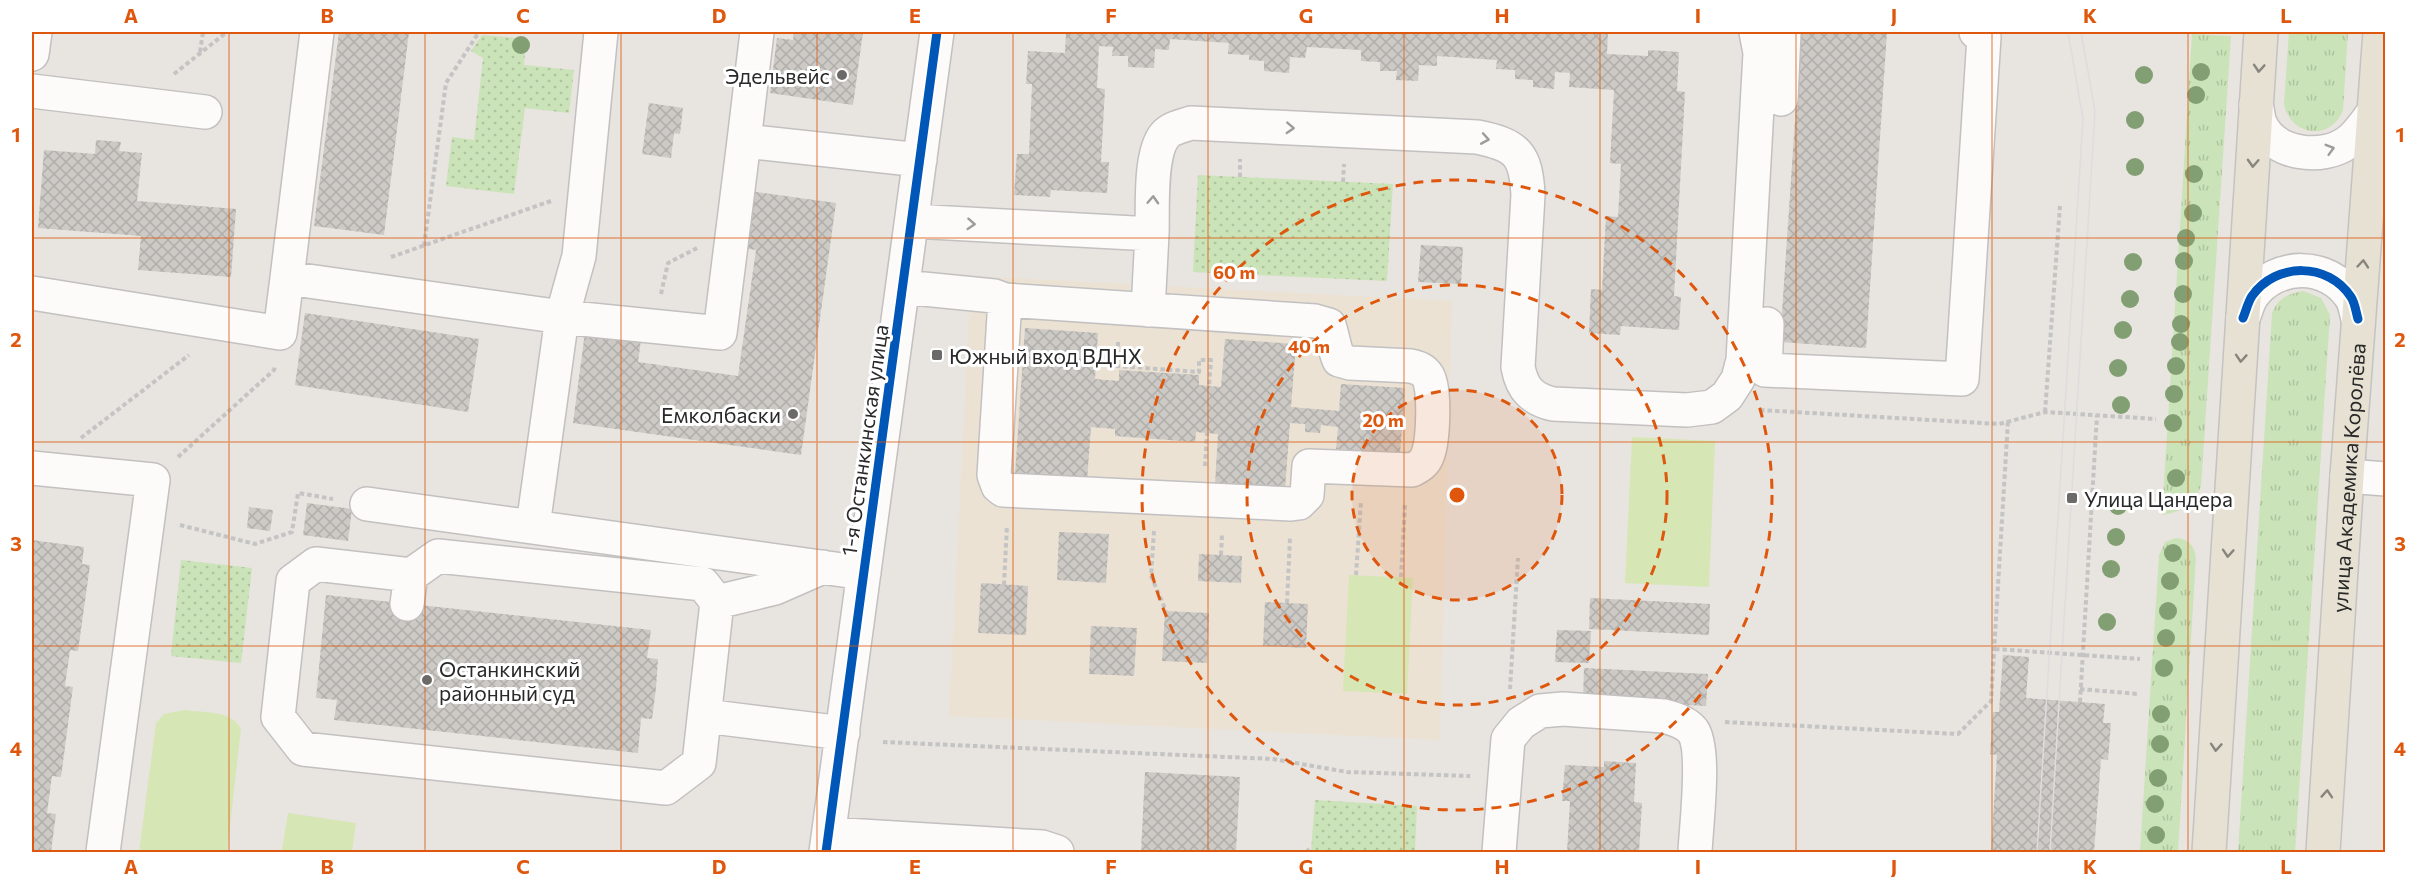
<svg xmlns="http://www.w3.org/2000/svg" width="2417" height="884" viewBox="0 0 2417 884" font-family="Commissioner,sans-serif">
	<defs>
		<pattern id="grass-tufts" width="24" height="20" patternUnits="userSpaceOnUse" patternTransform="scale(1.5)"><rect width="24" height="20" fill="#cbe3b8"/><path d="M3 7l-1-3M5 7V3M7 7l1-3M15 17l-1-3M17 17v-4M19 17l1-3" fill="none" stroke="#aec39e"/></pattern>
		<pattern id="park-dots" width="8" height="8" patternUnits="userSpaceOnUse" patternTransform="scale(1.5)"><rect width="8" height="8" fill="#cbe3b8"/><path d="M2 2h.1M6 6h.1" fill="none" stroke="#aec39e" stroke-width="1.8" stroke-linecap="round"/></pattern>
		<pattern id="building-cross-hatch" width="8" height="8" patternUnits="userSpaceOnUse" patternTransform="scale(1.5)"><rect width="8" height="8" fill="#cdcac6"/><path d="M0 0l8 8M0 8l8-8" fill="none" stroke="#b0aeaa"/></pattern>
	</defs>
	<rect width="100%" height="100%" fill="#e8e4df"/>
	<path fill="#ebe2d4" d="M 971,276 L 1452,301 L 1440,740 L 949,716 Z"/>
	<path fill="url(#grass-tufts)" d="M 2289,32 L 2348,32 L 2343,110 C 2331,142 2290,136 2284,104 Z
		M 2192,34 L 2231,36 L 2201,486 C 2194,505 2182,512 2162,515 Z
		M 2303,291 L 2321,298 L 2330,315 L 2295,852 L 2238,852 L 2272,313 C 2278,298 2288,294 2303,291 Z
		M 2176,538 C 2188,539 2194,545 2196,557 L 2178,852 L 2140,852 L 2159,555 L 2165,542 Z"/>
	<path fill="url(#park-dots)" d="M 482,35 L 517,38 L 515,49 L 525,51 L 524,65 L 574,70 L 569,113 L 525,108 L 514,194 L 446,186 L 452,137 L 474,140 L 483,58 L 471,51 Z
		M 1198,175 L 1393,184 L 1387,281 L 1193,272 Z
		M 181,560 L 252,568 L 241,663 L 171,656 Z
		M 1315,800 L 1417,806 L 1415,852 L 1311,852 Z"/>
	<path fill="#d6e7b5" d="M 1632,437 L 1715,441 L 1709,587 L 1625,583 Z
		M 1349,575 L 1413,578 L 1407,694 L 1343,691 Z
		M 185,710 C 204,713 232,710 241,729 L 227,852 L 139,852 L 156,723 L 164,714 Z
		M 288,813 L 356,823 L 352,852 L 304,852 L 282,850 Z"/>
	<path fill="url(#building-cross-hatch)" d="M 339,32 L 409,32 L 384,235 L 314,226 Z
		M 794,32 L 863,32 L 853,105 L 770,93 L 777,38 L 793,40 Z
		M 1066,32 L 1608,32 L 1607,54 L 1648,56 L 1648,50 L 1679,52 L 1677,91 L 1685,92 L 1674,296 L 1681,297 L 1679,330 L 1621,326 L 1620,335 L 1589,333 L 1591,289 L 1602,290 L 1606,216 L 1618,217 L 1621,164 L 1610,163 L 1614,90 L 1569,87 L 1570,73 L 1555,72 L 1554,89 L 1533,87 L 1533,80 L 1515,79 L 1515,70 L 1496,69 L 1497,60 L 1437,56 L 1437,66 L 1419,65 L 1418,81 L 1396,80 L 1397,71 L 1380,71 L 1380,62 L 1361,61 L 1361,50 L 1307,47 L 1305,58 L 1290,57 L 1289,73 L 1264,71 L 1264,61 L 1249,60 L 1249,55 L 1228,54 L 1229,43 L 1170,39 L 1169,50 L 1155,49 L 1154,68 L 1128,67 L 1128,56 L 1112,56 L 1113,47 L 1099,46 L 1097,88 L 1105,89 L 1101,162 L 1109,162 L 1107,193 L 1051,190 L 1050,197 L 1014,195 L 1017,154 L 1029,154 L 1032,84 L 1026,84 L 1028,51 L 1065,53 Z
		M 1801,32 L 1887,32 L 1866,348 L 1780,342 Z
		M 649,103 L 683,108 L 680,134 L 674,133 L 671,158 L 642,154 Z
		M 96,140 L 121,142 L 119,151 L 142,153 L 137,201 L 236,209 L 231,277 L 138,270 L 141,236 L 38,228 L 44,150 L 95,154 Z
		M 749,191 L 836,203 L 801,455 L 573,423 L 585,332 L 641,340 L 638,362 L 738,376 L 756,250 L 742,248 Z
		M 1421,245 L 1463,247 L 1461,284 L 1418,282 Z
		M 305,313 L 479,339 L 468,412 L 295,385 Z
		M 1025,328 L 1098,333 L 1095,379 L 1119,381 L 1119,370 L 1199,375 L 1199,385 L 1221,387 L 1225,339 L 1296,344 L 1291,407 L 1339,411 L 1341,384 L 1405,388 L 1400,454 L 1336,449 L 1338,427 L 1321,425 L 1320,433 L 1305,432 L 1305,424 L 1290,423 L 1285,489 L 1215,484 L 1218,434 L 1196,432 L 1195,442 L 1115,436 L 1115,429 L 1091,427 L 1087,480 L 1015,475 Z
		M 307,503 L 352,509 L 348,541 L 303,535 Z
		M 249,507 L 273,510 L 270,531 L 247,528 Z
		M 1059,532 L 1109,534 L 1106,583 L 1057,580 Z
		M 32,540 L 84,547 L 82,564 L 90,565 L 78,651 L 70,650 L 65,686 L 73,687 L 61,777 L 52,776 L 47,813 L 56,814 L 51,852 L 32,852 Z
		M 1199,554 L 1242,556 L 1241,583 L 1198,581 Z
		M 981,583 L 1028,586 L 1026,635 L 978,633 Z
		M 326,595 L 651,630 L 647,658 L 658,659 L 656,688 L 652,719 L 641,718 L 638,753 L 334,720 L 337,700 L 316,698 Z
		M 1590,598 L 1710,604 L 1709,635 L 1589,629 Z
		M 1265,602 L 1308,604 L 1306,648 L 1263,646 Z
		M 1165,611 L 1209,613 L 1207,663 L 1162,661 Z
		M 1091,626 L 1137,628 L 1134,676 L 1089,674 Z
		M 1557,630 L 1591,631 L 1589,663 L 1555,662 Z
		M 2003,655 L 2029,657 L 2026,698 L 2105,704 L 2103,723 L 2111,723 L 2108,760 L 2101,759 L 2094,852 L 1991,852 L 1997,755 L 1990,754 L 1993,712 L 1999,712 Z
		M 1584,668 L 1708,674 L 1706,706 L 1583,700 Z
		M 1604,761 L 1636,763 L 1634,802 L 1642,803 L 1639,852 L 1567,852 L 1570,801 L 1562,801 L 1565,765 L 1604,767 Z
		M 1145,772 L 1240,777 L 1236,852 L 1141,852 Z"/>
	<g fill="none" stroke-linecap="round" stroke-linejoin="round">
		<defs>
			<path id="minor" d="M 317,32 L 287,278 L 562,317 L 720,333 L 744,141 L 920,160
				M 32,54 L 35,32
				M 32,91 L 205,112
				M 1781,99 L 1784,32
				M 2256,105 C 2258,111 2258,118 2260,123 C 2273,155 2323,161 2348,142 C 2359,134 2367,121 2375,110
				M 744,141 L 757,32
				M 912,221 L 1152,234 C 1153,209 1149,154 1165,135 C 1171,128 1182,126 1191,123 L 1477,137 C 1517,145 1526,154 1528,195 L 1518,367 C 1522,389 1532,399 1553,404 L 1687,410 L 1712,407 L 1727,396 L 1738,379 L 1743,360 L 1760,53 L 1756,32
				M 903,287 L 994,296 L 1005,300 L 1315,321 L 1329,325 C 1333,337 1334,348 1339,360 L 1350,363 L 1411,366 C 1418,368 1423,369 1427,375 C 1436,386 1433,440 1428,454 C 1425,463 1420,466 1412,470 L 1309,466 L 1307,495 L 1299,503 L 1291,504 L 1003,490 L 998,486 L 994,475 L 1005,300
				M 32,293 L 280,333 L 287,278
				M 1148,310 L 1152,234
				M 2243,318 C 2246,311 2248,302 2252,296 C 2276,262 2328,262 2351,297 C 2355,303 2356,312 2358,319
				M 1767,324 L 1765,370 L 1962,379 L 1984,37 L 1976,32
				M 32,468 L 153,480 L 103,852
				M 2347,476 L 2386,479
				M 367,504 L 864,573
				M 533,526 L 562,317 L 579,256 L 601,32
				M 438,556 L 703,584 L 717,602 L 699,763 L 666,788 L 303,749 L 278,717 L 293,581 L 316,564 L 411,575 Z
				M 717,602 L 775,588 L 823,567
				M 407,604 L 411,575
				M 705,716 L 843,733
				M 829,834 L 1042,847 L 1057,852
				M 826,852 L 937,32
				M 1499,852 L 1508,739 L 1521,723 L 1540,711 L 1563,709 L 1664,716 C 1674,719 1686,722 1693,731 C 1706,750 1696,827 1695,852"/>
			<g id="major">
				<path d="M 2209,852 L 2261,32"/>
				<path id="s1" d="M 2323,852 L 2347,476 L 2380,32"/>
			</g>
		</defs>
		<use href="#minor" stroke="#c2c0c0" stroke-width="36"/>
		<use href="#major" stroke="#c4c3c1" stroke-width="36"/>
		<path stroke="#c4c4c4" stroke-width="4" stroke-dasharray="4.5 3" stroke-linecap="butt" d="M 200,52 L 203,32
			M 174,74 L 227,32
			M 1240,177 L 1240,159
			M 1343,182 L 1344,164
			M 424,246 L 446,83 L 479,32
			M 391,257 L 551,201
			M 661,294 L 668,263 L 697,248
			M 1118,342 L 1117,366 L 1199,372 L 1199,360 L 1211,360 L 1209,386
			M 1760,410 L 1999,424 L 2045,412 L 2156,419
			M 2045,412 L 2060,206
			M 81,438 L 189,355
			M 178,457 L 274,370 L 275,367
			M 1205,466 L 1207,433
			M 180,525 L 255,544 L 292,532 L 298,493 L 333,499
			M 1154,531 L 1151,576 L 1166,611
			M 1221,555 L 1222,535
			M 1356,575 L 1361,501
			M 1401,577 L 1405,504
			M 1004,585 L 1007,525
			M 1287,603 L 1290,537
			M 1995,649 L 2140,659
			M 1510,689 L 1518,558
			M 2080,689 L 2138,694
			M 2080,702 L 2097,415
			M 1725,722 L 1958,734 L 1991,701 L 2008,421
			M 883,742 L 1273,759 L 1347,772 L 1470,776
			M 291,852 L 291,851
			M 1306,852 L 1311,848"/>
		<use href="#minor" stroke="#fcfbfa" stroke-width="33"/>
		<use href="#major" stroke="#e6e1d3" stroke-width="33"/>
		<path stroke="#ddddde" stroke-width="1.5" d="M 2037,852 L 2083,119 L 2068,32
			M 2050,852 L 2095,111 L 2081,32"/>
		<defs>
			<path id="cycleway" d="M 2243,318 C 2246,311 2248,302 2252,296 C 2276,262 2328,262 2351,297 C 2355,303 2356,312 2358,319
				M 826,852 L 937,32"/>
		</defs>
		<use href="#cycleway" stroke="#fff" stroke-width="13"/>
		<use href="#cycleway" stroke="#0057b8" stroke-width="9"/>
	</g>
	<g fill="#819f73">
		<circle cx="521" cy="45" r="9"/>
		<circle cx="2201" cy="72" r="9"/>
		<circle cx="2144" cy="75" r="9"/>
		<circle cx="2196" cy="95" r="9"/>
		<circle cx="2135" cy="120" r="9"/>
		<circle cx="2135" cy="167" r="9"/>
		<circle cx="2194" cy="174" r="9"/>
		<circle cx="2193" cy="213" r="9"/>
		<circle cx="2186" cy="238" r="9"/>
		<circle cx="2184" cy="261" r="9"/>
		<circle cx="2133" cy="262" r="9"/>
		<circle cx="2183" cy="294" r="9"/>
		<circle cx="2130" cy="299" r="9"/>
		<circle cx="2181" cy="324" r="9"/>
		<circle cx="2123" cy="330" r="9"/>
		<circle cx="2180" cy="342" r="9"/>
		<circle cx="2176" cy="366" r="9"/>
		<circle cx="2118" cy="368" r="9"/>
		<circle cx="2174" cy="394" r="9"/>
		<circle cx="2121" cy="405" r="9"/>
		<circle cx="2173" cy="423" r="9"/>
		<circle cx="2176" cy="478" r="9"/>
		<circle cx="2118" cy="506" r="9"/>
		<circle cx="2116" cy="537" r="9"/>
		<circle cx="2173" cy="553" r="9"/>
		<circle cx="2111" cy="569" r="9"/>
		<circle cx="2170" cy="581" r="9"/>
		<circle cx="2168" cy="611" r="9"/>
		<circle cx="2107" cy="622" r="9"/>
		<circle cx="2166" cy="638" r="9"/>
		<circle cx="2164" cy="668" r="9"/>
		<circle cx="2161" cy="714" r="9"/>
		<circle cx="2160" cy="744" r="9"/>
		<circle cx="2158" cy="778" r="9"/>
		<circle cx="2155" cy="804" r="9"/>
		<circle cx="2156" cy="835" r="9"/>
	</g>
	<defs><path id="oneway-chevron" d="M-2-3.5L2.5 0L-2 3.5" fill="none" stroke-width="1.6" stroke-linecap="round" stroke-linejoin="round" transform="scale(1.5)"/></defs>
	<g stroke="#88857e">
		<use href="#oneway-chevron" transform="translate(2259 68) rotate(94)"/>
		<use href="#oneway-chevron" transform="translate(2253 163) rotate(93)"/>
		<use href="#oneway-chevron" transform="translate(2363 264) rotate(-85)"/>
		<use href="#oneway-chevron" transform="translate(2241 358) rotate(94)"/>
		<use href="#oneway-chevron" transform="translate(2228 553) rotate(94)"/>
		<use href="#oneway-chevron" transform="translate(2216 747) rotate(94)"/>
		<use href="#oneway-chevron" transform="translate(2327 794) rotate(-86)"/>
	</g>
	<g stroke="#9d9c9c">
		<use href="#oneway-chevron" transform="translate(1290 128) rotate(3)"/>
		<use href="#oneway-chevron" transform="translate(1485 139) rotate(10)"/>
		<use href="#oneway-chevron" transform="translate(2330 149) rotate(-16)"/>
		<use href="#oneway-chevron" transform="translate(1153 200) rotate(-87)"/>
		<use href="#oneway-chevron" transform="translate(971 224) rotate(4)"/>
	</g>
	<path fill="none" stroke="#de570d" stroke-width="1.5" stroke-opacity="0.55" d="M 229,32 L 229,852M 425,32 L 425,852M 621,32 L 621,852M 817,32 L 817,852M 1013,32 L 1013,852M 1208,32 L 1208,852M 1404,32 L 1404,852M 1600,32 L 1600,852M 1796,32 L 1796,852M 1992,32 L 1992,852M 2188,32 L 2188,852M 32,238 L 2386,238M 32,442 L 2386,442M 32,646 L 2386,646"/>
	<circle cx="1457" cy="495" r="105" fill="#de570d" fill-opacity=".12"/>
	<g fill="none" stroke="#de570d" stroke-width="3" stroke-dasharray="10 8">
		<circle cx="1457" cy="495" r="105"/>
		<circle cx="1457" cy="495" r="210"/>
		<circle cx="1457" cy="495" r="315"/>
	</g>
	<g fill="#6c6a69" stroke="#fff" stroke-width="2">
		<circle cx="842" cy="75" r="6"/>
		<rect x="931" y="349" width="12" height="12" rx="3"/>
		<circle cx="793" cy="414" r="6"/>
		<rect x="2066" y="492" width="12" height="12" rx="3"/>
		<circle cx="427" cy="680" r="6"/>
	</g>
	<g text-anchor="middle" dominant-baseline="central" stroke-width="6" stroke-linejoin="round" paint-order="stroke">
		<g font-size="21" fill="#292929" stroke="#fff" text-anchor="start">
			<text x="830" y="75" text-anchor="end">Эдельвейс</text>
			<text x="949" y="355">Южный вход ВДНХ</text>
			<text x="781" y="414" text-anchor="end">Емколбаски</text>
			<text x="2084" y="498">Улица Цандера</text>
			<text x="439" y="668">Останкинский<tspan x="439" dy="24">районный суд</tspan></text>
		</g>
		<g font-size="21" fill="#292929" stroke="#fff">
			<text transform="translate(864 440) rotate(-82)">1-я Останкинская улица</text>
			<text stroke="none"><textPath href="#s1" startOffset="375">улица Академика Королёва</textPath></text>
		</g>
	</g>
	<circle cx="1457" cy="495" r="9" fill="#de570d" stroke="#fff" stroke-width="3"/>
	<g font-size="18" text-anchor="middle" font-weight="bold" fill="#de570d" stroke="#fff" stroke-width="6" stroke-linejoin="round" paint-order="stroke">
		<text x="1234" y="279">60 m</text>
		<text x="1309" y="353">40 m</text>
		<text x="1383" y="427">20 m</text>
	</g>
	<rect width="2417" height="884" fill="none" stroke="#ffffff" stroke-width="66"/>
	<rect x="33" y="33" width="2351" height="818" fill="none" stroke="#de570d" stroke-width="2"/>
	<g font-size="20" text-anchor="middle" font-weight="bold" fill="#de570d">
		<text x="131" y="23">A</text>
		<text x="327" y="23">B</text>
		<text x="523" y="23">C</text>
		<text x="719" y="23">D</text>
		<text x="915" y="23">E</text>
		<text x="1111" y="23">F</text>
		<text x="1306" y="23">G</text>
		<text x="1502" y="23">H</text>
		<text x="1698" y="23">I</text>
		<text x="1894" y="23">J</text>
		<text x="2090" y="23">K</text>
		<text x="2286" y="23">L</text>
		<text x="16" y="142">1</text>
		<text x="2400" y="142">1</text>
		<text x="16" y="347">2</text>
		<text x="2400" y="347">2</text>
		<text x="16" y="551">3</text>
		<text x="2400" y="551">3</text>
		<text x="16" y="756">4</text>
		<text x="2400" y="756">4</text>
		<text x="131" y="874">A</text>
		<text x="327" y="874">B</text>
		<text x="523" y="874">C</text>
		<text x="719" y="874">D</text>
		<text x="915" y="874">E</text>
		<text x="1111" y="874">F</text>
		<text x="1306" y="874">G</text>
		<text x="1502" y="874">H</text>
		<text x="1698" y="874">I</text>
		<text x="1894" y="874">J</text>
		<text x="2090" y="874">K</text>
		<text x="2286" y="874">L</text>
	</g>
</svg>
